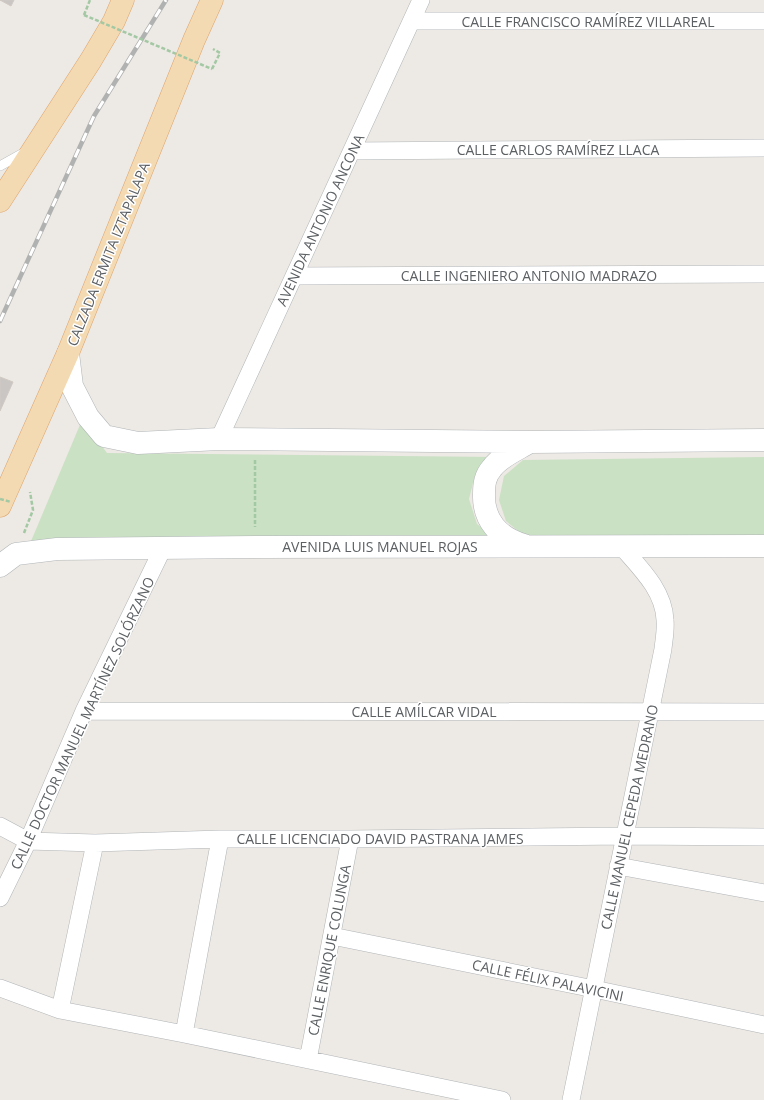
<svg xmlns="http://www.w3.org/2000/svg" width="764" height="1100" viewBox="0 0 764 1100" font-family="'Open Sans',sans-serif">
	<rect width="100%" height="100%" fill="#ede9e4"/>
	<path fill="#cae1c4" d="M 82,420 L 107,453 L 496,457 L 475,475 L 469,499 L 477,524 L 497,540 L 29,546 Z
		M 764,457 L 764,540 L 523,535 L 506,521 L 499,500 L 504,476 L 523,460 Z"/>
	<path fill="#cac6c3" stroke="#d0c9c3" d="M 0,0 L 14,0 L 11,6 Z
		M 0,377 L 13,382 L 0,411 Z"/>
	<g fill="none" stroke-linecap="round" stroke-linejoin="round">
		<defs>
			<path id="lane" d="M 0,166 L 25,152"/>
			<path id="street" d="M 412,21 L 764,21
				M 352,151 L 764,148
				M 294,276 L 764,274
				M 219,439 L 421,0
				M 84,711 L 764,712
				M 0,826 L 28,841 L 95,843 L 220,839 L 350,839 L 625,836 L 764,837
				M 618,866 L 764,893
				M 0,898 L 28,841 L 84,711 L 163,548
				M 332,936 L 594,989 L 764,1025
				M 0,988 L 60,1010 L 184,1034 L 502,1100
				M 60,1010 L 95,843
				M 184,1034 L 220,839
				M 308,1060 L 350,839
				M 571,1100 L 663,649 C 664,639 666,630 665,620 C 664,590 639,567 621,546"/>
			<path id="secondary" d="M 68,353 L 72,386 L 88,417 L 104,436 L 138,443 L 219,439 L 530,442 L 764,440
				M 524,545 C 499,538 483,520 484,494 C 484,484 485,476 492,468 C 501,456 517,450 530,442
				M 0,566 L 16,554 L 57,549 L 255,547 L 764,546"/>
			<path id="primary" d="M 0,201 L 91,60 L 114,21 L 123,0
				M 0,506 L 68,353 L 194,40 L 212,0"/>
		</defs>
		<use href="#lane" stroke="#b1b5b7" stroke-width="10"/>
		<use href="#street" stroke="#b1b5b7" stroke-width="18"/>
		<use href="#secondary" stroke="#b1b5b7" stroke-width="23"/>
		<use href="#primary" stroke="#dea46b" stroke-width="23"/>
		<path stroke="#a3c8a4" stroke-width="2.5" stroke-dasharray="4 2" stroke-linecap="butt" d="M 84,15 L 90,0
			M 212,69 L 220,53 L 213,49
			M 255,460 L 255,527
			M 24,533 L 33,510 L 30,492"/>
		<use href="#lane" stroke="#fff" stroke-width="9"/>
		<use href="#street" stroke="#fff" stroke-width="17"/>
		<use href="#secondary" stroke="#fff" stroke-width="22"/>
		<use href="#primary" stroke="#f4dab2" stroke-width="22"/>
		<defs>
			<path id="rail" d="M 0,321 L 94,116 L 166,0"/>
		</defs>
		<use href="#rail" stroke="#b0b1b1" stroke-width="4.5"/>
		<use href="#rail" stroke="#fff" stroke-width="3" stroke-dasharray="9" stroke-linecap="butt"/>
		<path stroke="#a3c8a4" stroke-width="2.5" stroke-dasharray="4 2" stroke-linecap="butt" d="M 84,15 L 212,69
			M 0,499 L 11,502"/>
	</g>
	<g text-anchor="middle" dominant-baseline="central" stroke-width="3" stroke-linejoin="round" paint-order="stroke">
		<g font-size="14" fill="#5c6063" stroke="#fff">
			<text x="588" y="21">CALLE FRANCISCO RAMÍREZ VILLAREAL</text>
			<text x="558" y="149">CALLE CARLOS RAMÍREZ LLACA</text>
			<text transform="translate(320 220) rotate(-65)">AVENIDA ANTONIO ANCONA</text>
			<text transform="translate(108 254) rotate(-68)">CALZADA ERMITA IZTAPALAPA</text>
			<text x="529" y="275">CALLE INGENIERO ANTONIO MADRAZO</text>
			<text x="380" y="546">AVENIDA LUIS MANUEL ROJAS</text>
			<text x="424" y="711">CALLE AMÍLCAR VIDAL</text>
			<text transform="translate(82 723) rotate(-65)">CALLE DOCTOR MANUEL MARTÍNEZ SOLÓRZANO</text>
			<text transform="translate(629 817) rotate(-78)">CALLE MANUEL CEPEDA MEDRANO</text>
			<text x="380" y="838">CALLE LICENCIADO DAVID PASTRANA JAMES</text>
			<text transform="translate(329 950) rotate(-79)">CALLE ENRIQUE COLUNGA</text>
			<text transform="translate(548 980) rotate(12)">CALLE FÉLIX PALAVICINI</text>
		</g>
	</g>
</svg>
